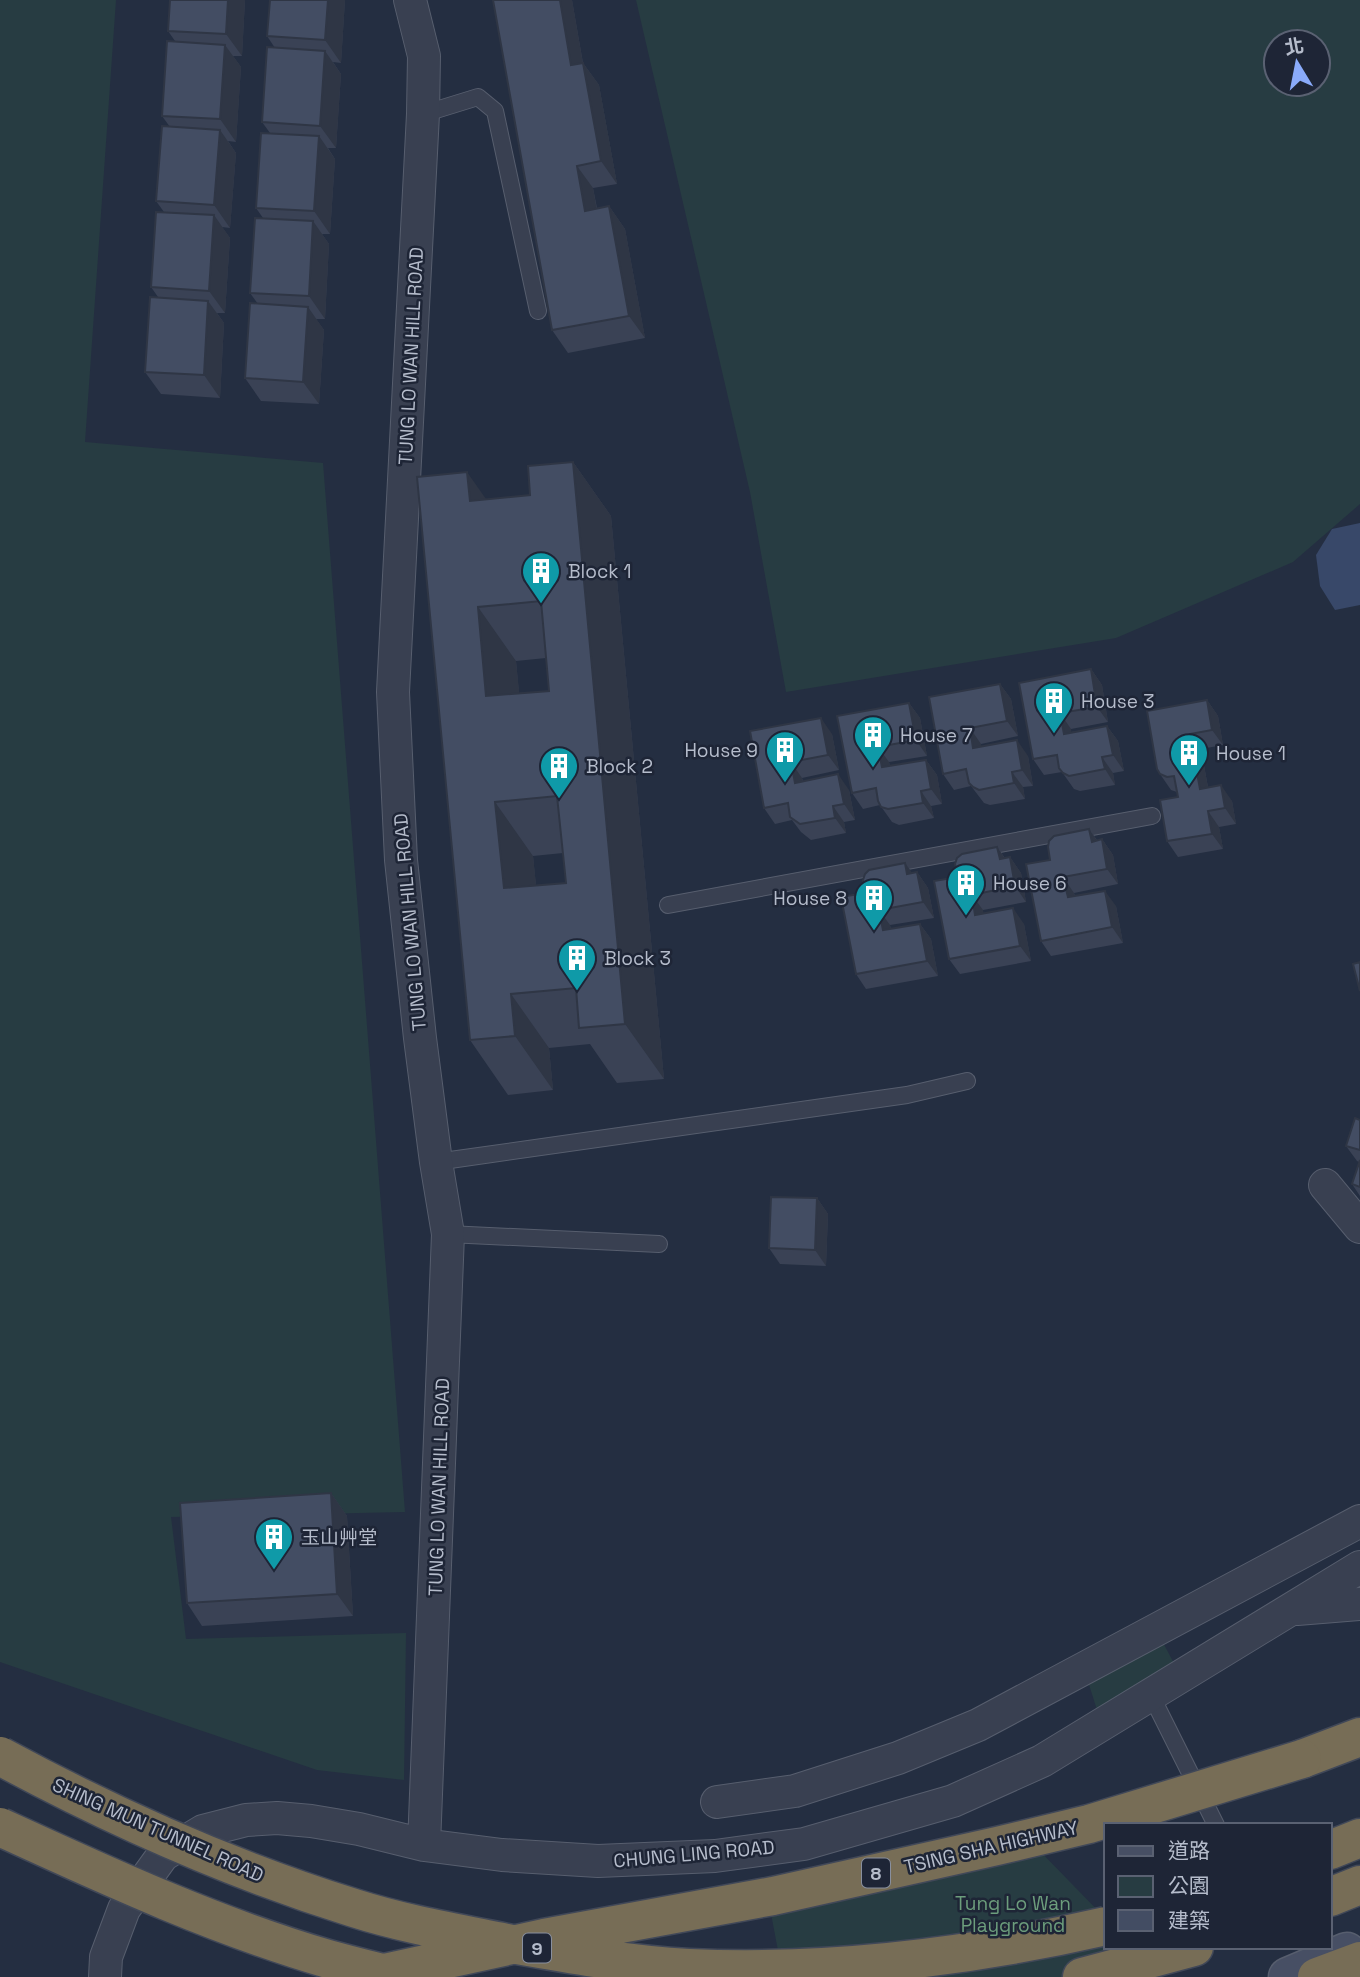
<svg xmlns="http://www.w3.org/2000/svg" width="1360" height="1977" viewBox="0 0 1360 1977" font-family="'Space Grotesk','Noto Sans TC',sans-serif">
	<rect width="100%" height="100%" fill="#242e41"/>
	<path fill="#273c42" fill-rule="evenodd" d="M 0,0 L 116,0 L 85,442 L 323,463 L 405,1512 L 171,1517 L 186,1639 L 406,1633 L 404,1780 L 317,1770 L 0,1662 Z
		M 636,0 L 1360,0 L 1360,504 L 1293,562 L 1116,638 L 786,692 L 750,492 ZM 1318,42 L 1318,84 L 1276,84 L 1276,42 Z
		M 1159,1635 L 1177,1669 L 1097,1710 L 1085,1672 Z
		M 1034,1845 L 1106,1919 L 1106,1947 L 1134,1947 L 1164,1977 L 783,1977 L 769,1903 Z"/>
	<path fill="#384869" d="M 1360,523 L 1360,605 L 1335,610 L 1320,586 L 1316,555 L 1332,529 Z"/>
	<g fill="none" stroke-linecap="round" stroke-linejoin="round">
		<defs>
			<path id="lane" d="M 423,114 L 478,97 L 495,111 L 538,311
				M 668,905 L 1152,816
				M 436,1162 L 907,1095 L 967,1081
				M 448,1234 L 659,1244
				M 1151,1695 L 1216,1825"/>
			<path id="street" d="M 410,0 L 424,56 L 423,114 L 393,692 L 401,860 L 420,1038 L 436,1162 L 448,1234 L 424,1845
				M 1325,1185 L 1360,1227
				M 1297,1609 L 1360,1604
				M 717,1802 L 795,1791 L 898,1758 L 978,1725 L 1360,1521
				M 105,1977 L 106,1957 L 124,1909 L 163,1855 L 203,1831 L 246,1820 L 277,1818 L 311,1821 L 359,1829 L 424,1845 L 502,1855 L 598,1861 L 715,1856 L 804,1844 L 953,1801 L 1042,1761 L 1360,1567"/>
			<path id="secondary" d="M 1288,1977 L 1347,1952"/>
			<path id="highway" d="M 1302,1759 L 1360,1737
				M 1330,1850 L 1360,1838
				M 1330,1897 L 1360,1885
				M 1082,1977 L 1194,1947
				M 1317,1977 L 1360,1961"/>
		</defs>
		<use href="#lane" stroke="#575e6e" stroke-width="18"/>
		<use href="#street" stroke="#575e6e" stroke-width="34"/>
		<use href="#secondary" stroke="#575e6e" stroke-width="41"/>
		<use href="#highway" stroke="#414858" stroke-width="41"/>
		<use href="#lane" stroke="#394051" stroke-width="16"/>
		<use href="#street" stroke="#394051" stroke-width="32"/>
		<use href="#secondary" stroke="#474f64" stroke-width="38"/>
		<use href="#highway" stroke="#776d56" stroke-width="38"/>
		<defs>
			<path id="highway-bridge" d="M 0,1756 C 113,1817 232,1870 354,1908 C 407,1925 463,1934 517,1945 C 574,1955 631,1965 689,1968 C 829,1974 970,1957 1106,1926
				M 0,1827 C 107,1876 215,1926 328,1959 C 350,1965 373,1971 395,1976
				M 366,1977 L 544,1938 L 773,1896 L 997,1846 L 1089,1824 L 1302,1759"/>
		</defs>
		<use href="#highway-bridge" stroke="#414858" stroke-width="41" stroke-linecap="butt"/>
		<use href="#highway-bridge" stroke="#776d56" stroke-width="38"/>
	</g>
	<path fill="#3a4255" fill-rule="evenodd" d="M 170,0 L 245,0 L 242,56 L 233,56 L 241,67 L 236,142 L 228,141 L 236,153 L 230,228 L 222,227 L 230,238 L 225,313 L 217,313 L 224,323 L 220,398 L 161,394 L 145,372 L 158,297 L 151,287 L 164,212 L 156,201 L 170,127 L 162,116 L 175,41 L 168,31 Z
		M 345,0 L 341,63 L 333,62 L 341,74 L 336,148 L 328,148 L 335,159 L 330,234 L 322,234 L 329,244 L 325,319 L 316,319 L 324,330 L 319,404 L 261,401 L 245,378 L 258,304 L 250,293 L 263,218 L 256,208 L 270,133 L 262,122 L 275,48 L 267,36 Z
		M 493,0 L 572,0 L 583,63 L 599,85 L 617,184 L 593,188 L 597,208 L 609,206 L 625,229 L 645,338 L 568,353 L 552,330 Z
		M 573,462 L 611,516 L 664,1079 L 617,1083 L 590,1044 L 549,1048 L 553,1090 L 508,1095 L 470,1040 L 417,477 L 487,500 L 530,495 ZM 546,658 L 549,691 L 519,693 L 516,661 ZM 563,853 L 566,883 L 536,886 L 533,856 Z
		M 1091,669 L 1102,685 L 1108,722 L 1071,729 L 1071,732 L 1107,726 L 1118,741 L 1124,771 L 1113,773 L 1115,785 L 1080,791 L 1074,789 L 1062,772 L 1044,775 L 1033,759 L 1019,683 Z
		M 1000,684 L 1011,699 L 1018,736 L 981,744 L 981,747 L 1028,756 L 1033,786 L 1023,787 L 1025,799 L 990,805 L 984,803 L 971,786 L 954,790 L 943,774 L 929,697 Z
		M 1207,700 L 1218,716 L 1223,745 L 1201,749 L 1208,787 L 1232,801 L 1236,824 L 1219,827 L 1223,849 L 1178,857 L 1167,841 L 1178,797 L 1177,792 L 1171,790 L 1160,774 Z
		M 909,703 L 920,718 L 927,756 L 889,762 L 890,766 L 926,760 L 937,775 L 942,804 L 931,806 L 934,818 L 899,825 L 892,822 L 880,805 L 863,809 L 852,793 L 837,716 Z
		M 750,731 L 832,734 L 839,770 L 802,778 L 803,781 L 849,790 L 855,820 L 844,822 L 846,833 L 811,840 L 801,832 L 792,820 L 775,824 L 764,808 Z
		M 1089,829 L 1097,840 L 1102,839 L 1113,855 L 1118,884 L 1074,893 L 1075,896 L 1116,906 L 1123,943 L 1051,956 L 1041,941 L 1050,860 Z
		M 997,847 L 1005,858 L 1010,857 L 1021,873 L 1026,902 L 983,910 L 983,914 L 1024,924 L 1031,961 L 960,974 L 949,959 L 958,877 Z
		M 917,872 L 928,888 L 934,918 L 890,925 L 891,929 L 920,924 L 931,939 L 938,976 L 866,989 L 856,974 L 865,893 L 912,873 Z
		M 1360,1120 L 1360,1196 L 1352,1184 L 1359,1162 L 1357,1161 L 1346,1146 Z
		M 817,1198 L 828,1214 L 826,1266 L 780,1264 L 769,1248 Z
		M 331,1493 L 347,1516 L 353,1616 L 202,1626 L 187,1603 Z"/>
	<path fill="#2f3645" d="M 228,0 L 245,0 L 242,56 L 226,34 Z
		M 328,0 L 345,0 L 341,63 L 325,40 Z
		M 560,0 L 572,0 L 587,87 L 571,65 Z
		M 225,45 L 241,67 L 236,142 L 220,119 Z
		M 325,51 L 341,74 L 336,148 L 320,126 Z
		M 583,63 L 599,85 L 617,184 L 601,161 Z
		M 220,130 L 236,153 L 230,228 L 214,205 Z
		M 319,136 L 335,159 L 330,234 L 314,211 Z
		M 577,166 L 593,188 L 601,234 L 585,211 Z
		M 609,206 L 625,229 L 645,338 L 629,316 Z
		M 214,215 L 230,238 L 225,313 L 209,291 Z
		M 313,221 L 329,244 L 325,319 L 309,296 Z
		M 208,301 L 224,323 L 220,398 L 204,375 Z
		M 308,307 L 324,330 L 319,404 L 303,382 Z
		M 573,462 L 611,516 L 664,1079 L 625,1024 Z
		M 467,472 L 505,526 L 470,501 Z
		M 478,607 L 516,661 L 525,751 L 486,696 Z
		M 1091,669 L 1102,685 L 1108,722 L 1097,707 Z
		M 1000,684 L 1011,699 L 1018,736 L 1007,721 Z
		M 1207,700 L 1218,716 L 1223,745 L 1212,730 Z
		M 909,703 L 920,718 L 927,756 L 916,740 Z
		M 1060,713 L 1071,729 L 1074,750 L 1064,734 Z
		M 821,718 L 832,734 L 839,770 L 828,755 Z
		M 1107,726 L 1118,741 L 1124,771 L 1113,755 Z
		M 970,728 L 981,744 L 984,764 L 973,748 Z
		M 1190,734 L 1201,749 L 1211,804 L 1200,789 Z
		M 1017,740 L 1028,756 L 1033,786 L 1022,770 Z
		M 878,747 L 889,762 L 893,783 L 882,767 Z
		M 1102,757 L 1113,773 L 1115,785 L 1105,769 Z
		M 926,760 L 937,775 L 942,804 L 931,789 Z
		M 791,762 L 802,778 L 806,798 L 795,783 Z
		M 1012,772 L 1023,787 L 1025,799 L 1014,783 Z
		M 838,774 L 849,790 L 855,820 L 844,804 Z
		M 1221,785 L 1232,801 L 1236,824 L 1225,808 Z
		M 921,791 L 931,806 L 934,818 L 923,803 Z
		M 495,802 L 533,856 L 542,943 L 504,888 Z
		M 833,806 L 844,822 L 846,833 L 835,818 Z
		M 1208,811 L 1219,827 L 1223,849 L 1212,834 Z
		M 1089,829 L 1100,845 L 1092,842 Z
		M 1102,839 L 1113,855 L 1118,884 L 1107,869 Z
		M 997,847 L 1008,863 L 1000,859 Z
		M 1010,857 L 1021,873 L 1026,902 L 1015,886 Z
		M 905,863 L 916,878 L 907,874 Z
		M 917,872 L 928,888 L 934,918 L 923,902 Z
		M 1063,877 L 1074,893 L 1078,913 L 1068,897 Z
		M 1105,891 L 1116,906 L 1123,943 L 1112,927 Z
		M 972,895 L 983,910 L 986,931 L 975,915 Z
		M 1013,908 L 1024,924 L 1031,961 L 1020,946 Z
		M 879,910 L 890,925 L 894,946 L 883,930 Z
		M 920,924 L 931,939 L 938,976 L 927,961 Z
		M 511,994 L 549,1048 L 553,1090 L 515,1036 Z
		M 817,1198 L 828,1214 L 826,1266 L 815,1250 Z
		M 331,1493 L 347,1516 L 353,1616 L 337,1594 Z"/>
	<path fill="#434d63" stroke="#2f3645" stroke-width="2" fill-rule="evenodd" d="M 170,0 L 228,0 L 226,34 L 168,31 Z
		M 270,0 L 328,0 L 325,40 L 267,36 Z
		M 493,0 L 560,0 L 571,65 L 583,63 L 601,161 L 577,166 L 585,211 L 609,206 L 629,316 L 552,330 Z
		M 167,41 L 225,45 L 220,119 L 162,116 Z
		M 267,47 L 325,51 L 320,126 L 262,122 Z
		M 162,126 L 220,130 L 214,205 L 156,201 Z
		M 261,133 L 319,136 L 314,211 L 256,208 Z
		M 156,212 L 214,215 L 209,291 L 151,287 Z
		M 255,218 L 313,221 L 309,296 L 250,293 Z
		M 150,297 L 208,301 L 204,375 L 145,372 Z
		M 250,303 L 308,307 L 303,382 L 245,378 Z
		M 573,462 L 625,1024 L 579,1028 L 576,988 L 511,994 L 515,1036 L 470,1040 L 417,477 L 467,472 L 470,501 L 530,495 L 528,466 ZM 541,601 L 549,691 L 486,696 L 478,607 ZM 557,796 L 566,883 L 504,888 L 495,802 Z
		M 1091,669 L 1097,707 L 1060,713 L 1064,734 L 1107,726 L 1113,755 L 1102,757 L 1105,769 L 1069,776 L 1063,773 L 1059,768 L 1057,755 L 1033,759 L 1019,683 Z
		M 1000,684 L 1007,721 L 970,728 L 973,748 L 1017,740 L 1022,770 L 1012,772 L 1014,783 L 979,790 L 973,787 L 969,783 L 966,769 L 943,774 L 929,697 Z
		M 1207,700 L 1212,730 L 1190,734 L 1200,789 L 1221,785 L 1225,808 L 1208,811 L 1212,834 L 1167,841 L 1160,800 L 1178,797 L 1174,776 L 1167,777 L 1160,774 L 1157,769 L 1147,711 Z
		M 909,703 L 916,740 L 878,747 L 882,767 L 926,760 L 931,789 L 921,791 L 923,803 L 888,809 L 881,807 L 878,801 L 876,788 L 852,793 L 837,716 Z
		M 821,718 L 828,755 L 791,762 L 795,783 L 838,774 L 844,804 L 833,806 L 835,818 L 800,824 L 790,817 L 788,803 L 764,808 L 750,731 Z
		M 1089,829 L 1092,842 L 1102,839 L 1107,869 L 1063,877 L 1068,897 L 1105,891 L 1112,927 L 1041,941 L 1026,864 L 1050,860 L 1048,847 L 1049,841 L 1054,836 Z
		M 997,847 L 1000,859 L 1010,857 L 1015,886 L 972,895 L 975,915 L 1013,908 L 1020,946 L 949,959 L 934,881 L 958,877 L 955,864 L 957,858 L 962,854 Z
		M 905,863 L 907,874 L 917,872 L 923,902 L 879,910 L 883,930 L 920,924 L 927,961 L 856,974 L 841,897 L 865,893 L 863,880 L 865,874 L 869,870 Z
		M 1360,962 L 1360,991 L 1353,964 Z
		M 1355,1118 L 1360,1120 L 1360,1150 L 1346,1146 Z
		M 1360,1160 L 1360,1187 L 1352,1184 Z
		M 771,1197 L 817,1198 L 815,1250 L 769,1248 Z
		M 331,1493 L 337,1594 L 187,1603 L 180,1503 Z"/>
	<defs>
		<symbol id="building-pin" viewBox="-11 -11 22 30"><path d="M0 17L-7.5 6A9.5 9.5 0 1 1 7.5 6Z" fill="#0f9aa8" stroke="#1e2536"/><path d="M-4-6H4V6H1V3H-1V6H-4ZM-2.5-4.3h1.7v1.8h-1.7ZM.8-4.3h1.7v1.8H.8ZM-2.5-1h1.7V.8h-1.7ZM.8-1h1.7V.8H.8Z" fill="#fff"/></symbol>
	</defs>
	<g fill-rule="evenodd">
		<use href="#building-pin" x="519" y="549" width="44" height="60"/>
		<use href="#building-pin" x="1032" y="679" width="44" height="60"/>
		<use href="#building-pin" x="851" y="713" width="44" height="60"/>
		<use href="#building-pin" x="763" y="728" width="44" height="60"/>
		<use href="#building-pin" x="1167" y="731" width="44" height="60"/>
		<use href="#building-pin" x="537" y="744" width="44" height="60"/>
		<use href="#building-pin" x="944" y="861" width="44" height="60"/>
		<use href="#building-pin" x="852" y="876" width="44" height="60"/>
		<use href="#building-pin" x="555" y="936" width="44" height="60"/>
		<use href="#building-pin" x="252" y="1515" width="44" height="60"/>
	</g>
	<g text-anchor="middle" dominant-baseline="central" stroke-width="5" stroke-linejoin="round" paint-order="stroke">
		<g fill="#1e2536" stroke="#888f9e" stroke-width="2">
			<rect x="862" y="1858.5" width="28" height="29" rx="5"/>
			<rect x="523" y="1933.5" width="28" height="29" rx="5"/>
		</g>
		<g font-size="18" font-weight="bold" fill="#b5bccb">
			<text x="876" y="1873">8</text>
			<text x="537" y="1948">9</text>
		</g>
		<g font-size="19" fill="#b5bccb" stroke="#1e2536">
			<text transform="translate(411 356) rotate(-87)">TUNG LO WAN HILL ROAD</text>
			<text transform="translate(410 922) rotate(-95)">TUNG LO WAN HILL ROAD</text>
			<text transform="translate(439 1487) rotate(-88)">TUNG LO WAN HILL ROAD</text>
			<text transform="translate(158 1830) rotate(24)">SHING MUN TUNNEL ROAD</text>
			<text transform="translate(991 1847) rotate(-13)">TSING SHA HIGHWAY</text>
			<text transform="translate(694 1854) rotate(-5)">CHUNG LING ROAD</text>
		</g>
		<g font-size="19" fill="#b5bccb" stroke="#1e2536" text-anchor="start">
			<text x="568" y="571">Block 1</text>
			<text x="1081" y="701">House 3</text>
			<text x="900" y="735">House 7</text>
			<text x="758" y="750" text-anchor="end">House 9</text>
			<text x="1216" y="753">House 1</text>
			<text x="586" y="766">Block 2</text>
			<text x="993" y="883">House 6</text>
			<text x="847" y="898" text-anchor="end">House 8</text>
			<text x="604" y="958">Block 3</text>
			<text x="301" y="1537">玉山艸堂</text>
		</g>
		<g font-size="19" fill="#6c9d7c" stroke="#1e2536">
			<text x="1013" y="1903">Tung Lo Wan<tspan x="1013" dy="22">Playground</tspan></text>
		</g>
	</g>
	<rect x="1104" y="1823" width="228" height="126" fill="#1e2536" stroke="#5a6172" stroke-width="2"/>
	<rect x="1118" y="1846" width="35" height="10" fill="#474f64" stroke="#5a6172" stroke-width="2"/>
	<text x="1168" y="1858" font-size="21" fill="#b5bccb">道路</text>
	<rect x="1118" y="1876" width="35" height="21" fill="#273c42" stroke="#5a6172" stroke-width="2"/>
	<text x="1168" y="1893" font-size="21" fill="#b5bccb">公園</text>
	<rect x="1118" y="1910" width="35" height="21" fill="#434d63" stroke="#5a6172" stroke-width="2"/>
	<text x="1168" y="1928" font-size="21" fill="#b5bccb">建築</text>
	<g transform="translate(1297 63) rotate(350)"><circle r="33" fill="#1e2536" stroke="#5a6172" stroke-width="2"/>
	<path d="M0-5L12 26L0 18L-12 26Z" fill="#8aabfb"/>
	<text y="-10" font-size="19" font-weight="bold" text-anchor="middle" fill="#b5bccb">北</text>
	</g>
</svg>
